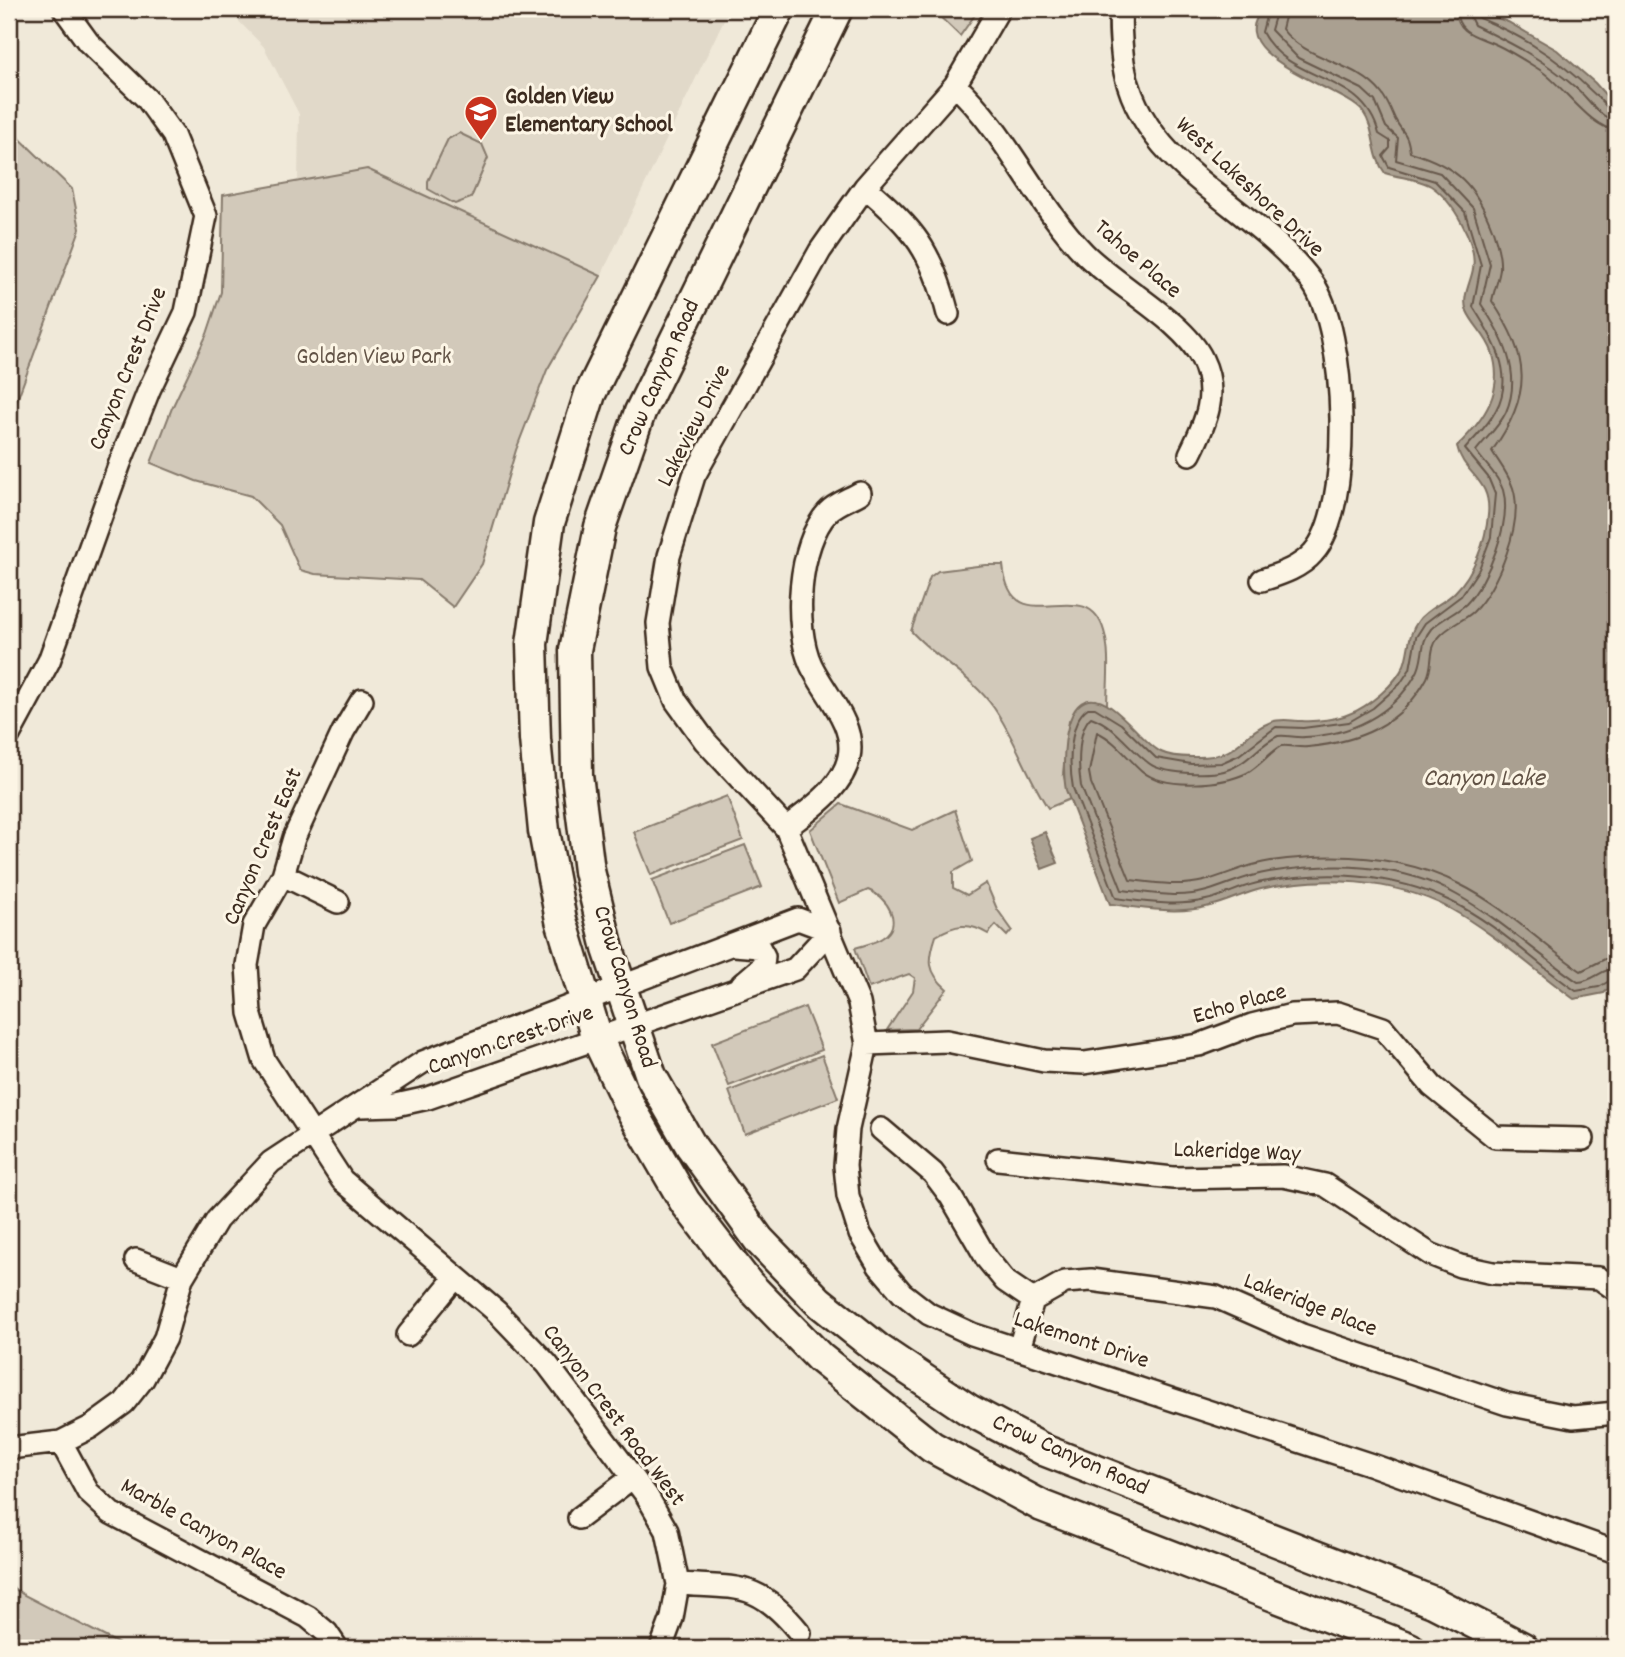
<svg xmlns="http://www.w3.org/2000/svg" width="1625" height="1657" viewBox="0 0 1625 1657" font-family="Dekko,sans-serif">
	<rect width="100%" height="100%" fill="#f0e9d9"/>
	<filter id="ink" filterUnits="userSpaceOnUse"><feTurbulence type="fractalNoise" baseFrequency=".0143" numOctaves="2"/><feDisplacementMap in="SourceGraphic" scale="14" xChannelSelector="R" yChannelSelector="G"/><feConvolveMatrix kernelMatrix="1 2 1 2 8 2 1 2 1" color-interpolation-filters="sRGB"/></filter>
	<g filter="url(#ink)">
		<path fill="#e1d9c9" d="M 227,9 L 729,9 L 601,276 L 367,169 L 298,182 L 299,114 L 264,47 Z"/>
		<path fill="#d2c9ba" stroke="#867a6c" stroke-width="2" d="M 932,9 L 979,9 L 960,36 Z
			M 9,128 L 72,189 L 80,229 L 9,422 Z
			M 459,133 L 482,144 L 488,158 L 471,198 L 455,204 L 428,189 L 428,181 L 448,139 Z
			M 367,169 L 601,276 L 547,370 L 516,450 L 482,564 L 453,607 L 419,580 L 315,574 L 300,570 L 280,525 L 251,496 L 196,481 L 151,463 L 172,408 L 207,334 L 221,292 L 223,195 Z
			M 985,565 L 1003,565 C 1011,647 1086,569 1104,631 C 1111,654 1107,683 1107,707 L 1096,700 L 1069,721 L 1063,773 L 1070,799 L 1048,808 C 1027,776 1016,740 994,708 C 972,676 936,659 911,631 L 930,577 L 938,571 Z
			M 727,796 L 743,840 L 651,875 L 634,832 Z
			M 841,804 L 912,830 L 955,810 L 972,861 L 953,872 L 953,888 L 967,895 L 986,883 L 997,909 L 1012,930 L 1007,936 L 996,925 L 988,934 C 969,922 955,924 936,936 C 928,960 927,972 947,989 L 916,1029 L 887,1030 L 913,991 L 915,978 L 909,974 L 869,988 L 855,948 C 864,945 875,943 882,938 C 905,924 886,896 868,890 L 839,903 L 810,830 Z
			M 745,845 L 762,887 L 669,923 L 652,880 Z
			M 805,1007 L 822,1050 L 729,1086 L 712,1043 Z
			M 822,1055 L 838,1098 L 745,1134 L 729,1091 Z
			M 9,1585 L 24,1595 L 127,1648 L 9,1648 Z"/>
		<path fill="#aaa091" stroke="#7e7163" stroke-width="2" d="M 1264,9 L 1474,9 L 1508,22 L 1557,50 L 1595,83 L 1616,107 L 1616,982 L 1604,993 L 1574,999 C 1533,969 1494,933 1449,908 C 1394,879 1320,875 1261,889 C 1244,893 1228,902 1210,906 C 1177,915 1143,908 1110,904 L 1066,790 C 1062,770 1062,710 1085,701 C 1111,691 1141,743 1161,752 C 1169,756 1183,757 1192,757 C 1242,759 1237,735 1271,722 C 1282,718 1291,721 1302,721 C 1315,722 1338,719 1349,714 C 1368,707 1396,684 1404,665 C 1410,649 1407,636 1418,621 C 1427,608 1445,603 1455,592 C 1474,573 1486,541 1488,515 C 1492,478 1463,475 1457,446 C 1484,420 1505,391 1492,352 C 1487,336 1473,325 1467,311 C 1461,298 1471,282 1473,269 C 1478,243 1452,200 1431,186 C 1417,178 1400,178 1385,173 C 1371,155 1376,130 1363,112 C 1345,88 1217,55 1264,9 Z
			M 1045,832 L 1058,863 L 1042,869 L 1030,838 Z"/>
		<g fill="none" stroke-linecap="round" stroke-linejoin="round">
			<path stroke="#67594c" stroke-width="2" d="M 1268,9 L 1262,32 C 1290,85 1363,71 1379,134 L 1390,141 L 1390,148 L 1383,156 L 1389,167 L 1435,181 L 1465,212 L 1481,265 L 1473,307 C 1492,336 1516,374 1496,410 C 1488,426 1476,436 1465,449 L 1488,477 L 1495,494 L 1491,537 L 1479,569 L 1461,596 L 1425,623 L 1416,637 L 1410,669 L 1400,684 L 1373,708 L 1349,722 L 1303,728 L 1276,727 L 1239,755 L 1221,763 L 1191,764 L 1156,758 L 1121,724 L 1095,708 L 1088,708 C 1068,721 1069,767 1073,788 L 1116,898 C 1146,902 1176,907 1206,900 C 1225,896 1243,885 1262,882 C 1325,870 1392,873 1450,901 C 1496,923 1534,962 1576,991 L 1599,987 L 1616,977
				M 1277,9 L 1271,30 L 1298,58 L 1362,89 L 1375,101 L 1386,127 L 1398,138 L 1396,160 L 1440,173 L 1473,208 L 1490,264 L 1481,304 C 1502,335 1523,373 1506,412 C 1499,427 1486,438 1476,451 C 1485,465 1497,473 1503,490 C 1512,521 1488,582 1466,604 C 1455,614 1441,619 1431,629 C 1419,643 1425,660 1416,674 C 1393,715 1350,735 1305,737 C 1296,738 1288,735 1278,736 C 1258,745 1247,765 1224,771 C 1208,775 1163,774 1150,764 C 1129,749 1116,726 1091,717 C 1077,729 1078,768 1081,786 L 1122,890 C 1151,893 1179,899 1207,891 C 1228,885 1247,875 1269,872 C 1331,863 1400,862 1457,895 C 1500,919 1537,954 1578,982 C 1594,981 1601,969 1616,968
				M 1287,9 L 1282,29 C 1307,62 1357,61 1382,94 C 1388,102 1391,110 1395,119 C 1403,135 1407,130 1410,152 C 1457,166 1476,185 1493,231 C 1497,243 1501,256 1500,269 C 1499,279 1494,290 1492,301 C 1530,358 1533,394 1492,451 C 1499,463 1508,473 1513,488 C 1524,522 1498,588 1473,612 C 1463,621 1448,626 1439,637 C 1428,649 1434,664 1427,678 C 1402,725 1358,742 1308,747 C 1298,748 1290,745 1281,746 C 1269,753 1260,766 1247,773 C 1222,785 1164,790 1142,771 C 1127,758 1115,740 1097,732 L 1089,772 L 1091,783 L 1130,880 C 1155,883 1180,887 1204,881 C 1227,875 1247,864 1271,861 C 1335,852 1400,854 1459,884 C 1504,906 1540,943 1581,971 L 1605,959 L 1616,958
				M 1456,9 C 1457,35 1478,36 1497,45 C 1512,52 1527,62 1540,70 C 1563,85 1591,129 1616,130
				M 1466,9 L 1474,25 C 1511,43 1543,59 1575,87 C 1588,97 1599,119 1616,120
				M 1475,9 L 1479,18 C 1531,39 1571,68 1609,109 L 1616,111"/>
			<defs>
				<path id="street" d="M 999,9 L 955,85 L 865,187 L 820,251 L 694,476 L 669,556 L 658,623 L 662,667 L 676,701 L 705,741 L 786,828 L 859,1003 L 867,1044 L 848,1129 L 845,1166 L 848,1196 L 860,1234 L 879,1266 L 902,1293 L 929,1314 L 972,1334 L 1372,1465 L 1616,1552
					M 1121,9 C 1119,26 1121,44 1123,62 C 1140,170 1253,202 1312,282 C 1347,330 1354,508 1313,553 C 1300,568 1280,574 1262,580
					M 955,85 C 1007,133 1034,201 1084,253 C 1115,285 1184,321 1202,359 C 1219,394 1206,422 1190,454
					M 865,187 C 914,228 932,251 948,314
					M 362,700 L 343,732 L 294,838 L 283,875 L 254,925 L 247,965 L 250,1013 L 264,1060 L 342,1180 L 497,1312 L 547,1364 L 647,1496 L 667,1531 L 678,1584 L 672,1618 L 661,1648
					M 9,735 L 49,661 L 120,463 L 149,390 L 186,312 L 206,216 L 173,135 L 147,99 L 88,42 L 64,9
					M 786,828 C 809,810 843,788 849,757 C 856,724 824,693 811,665 C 793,626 798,544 828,512 C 835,504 850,499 860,493
					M 283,875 L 338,902
					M 734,945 L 759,947 L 764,956 L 763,966 L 742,984
					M 867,1044 L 947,1041 L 1044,1061 L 1084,1063 L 1199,1045 L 1252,1025 L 1292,1015 L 1338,1013 L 1383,1028 L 1432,1086 L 1495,1137 L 1583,1139
					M 361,1106 L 396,1105 L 428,1098 L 795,969 L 830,931
					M 881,1129 L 933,1173 L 951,1197 L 987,1259 L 1005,1281 L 1033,1300
					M 998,1159 L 1173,1178 L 1283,1176 L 1325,1185 L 1430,1254 L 1460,1266 L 1493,1273 L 1599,1278 L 1616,1290
					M 136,1260 L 182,1278
					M 408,1335 L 455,1278
					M 1019,1349 L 1033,1300 L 1065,1282 L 1091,1280 L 1216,1297 L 1302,1335 L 1507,1404 L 1573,1417 L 1616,1413
					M 61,1442 L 88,1492 L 111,1513 L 308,1617 L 327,1633 L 337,1648
					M 9,1448 L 61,1442 L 91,1427 L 124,1403 L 143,1379 L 165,1338 L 182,1278 L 217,1220 L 271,1162 L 423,1062 L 798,919 L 830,931
					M 579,1518 L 633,1477
					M 678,1584 C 740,1588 758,1581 800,1633"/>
				<path id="secondary" d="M 779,9 L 590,394 L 549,523 L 532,644 L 535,739 L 544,831 L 561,920 L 597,1038 L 631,1109 L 685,1202 L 748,1284 L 820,1358 L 932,1447 L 1042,1506 L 1409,1648
					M 837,9 L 640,412 L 600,527 L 575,650 L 577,775 L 589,871 L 608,949 L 651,1076 L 691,1146 L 759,1240 L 818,1301 L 878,1349 L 969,1410 L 1046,1451 L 1433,1602 L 1523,1648"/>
			</defs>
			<use href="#street" stroke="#3b2a1e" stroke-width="26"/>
			<use href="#secondary" stroke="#3b2a1e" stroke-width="35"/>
			<use href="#street" stroke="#fcf5e5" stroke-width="21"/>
			<use href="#secondary" stroke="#fcf5e5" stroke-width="30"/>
		</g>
	</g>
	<defs>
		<symbol id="school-pin" viewBox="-11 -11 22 30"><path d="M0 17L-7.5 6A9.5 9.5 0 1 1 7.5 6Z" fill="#c8321e" stroke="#fcf5e5"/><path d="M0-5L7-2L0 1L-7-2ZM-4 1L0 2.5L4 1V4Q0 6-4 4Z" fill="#fff"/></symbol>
	</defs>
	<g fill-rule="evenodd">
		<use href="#school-pin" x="462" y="93" width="38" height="52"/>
	</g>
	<g text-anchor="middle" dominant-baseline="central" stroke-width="6" stroke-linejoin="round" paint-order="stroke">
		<g font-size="24" font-weight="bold" fill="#3b2a1e" stroke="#fcf5e5" text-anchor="start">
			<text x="505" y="98">Golden View<tspan x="505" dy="28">Elementary School</tspan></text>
		</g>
		<g font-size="24" fill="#3b2a1e" stroke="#fcf5e5">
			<text transform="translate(1249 188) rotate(43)">West Lakeshore Drive</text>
			<text transform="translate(1137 260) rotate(41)">Tahoe Place</text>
			<text transform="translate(129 369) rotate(-68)">Canyon Crest Drive</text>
			<text transform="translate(660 378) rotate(-66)">Crow Canyon Road</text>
			<text transform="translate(695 426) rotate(-63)">Lakeview Drive</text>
			<text transform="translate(264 847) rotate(-67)">Canyon Crest East</text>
			<text transform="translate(624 987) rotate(73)">Crow Canyon Road</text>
			<text transform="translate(1240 1005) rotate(-16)">Echo Place</text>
			<text transform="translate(511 1041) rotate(-19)">Canyon Crest Drive</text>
			<text transform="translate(1237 1153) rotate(2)">Lakeridge Way</text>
			<text transform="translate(1310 1306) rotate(21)">Lakeridge Place</text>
			<text transform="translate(1081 1341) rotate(18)">Lakemont Drive</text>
			<text transform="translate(613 1416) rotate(53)">Canyon Crest Road West</text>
			<text transform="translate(1070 1456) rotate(24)">Crow Canyon Road</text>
			<text transform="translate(203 1530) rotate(29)">Marble Canyon Place</text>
		</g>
		<g font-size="24" fill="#615245" stroke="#fcf5e5">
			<text x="374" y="358">Golden View Park</text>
		</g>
		<g font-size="26" font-style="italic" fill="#625346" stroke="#fcf5e5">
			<text x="1484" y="779">Canyon Lake</text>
		</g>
	</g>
	<rect width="1625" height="1657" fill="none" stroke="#fcf5e5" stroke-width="35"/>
	<rect x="18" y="18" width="1590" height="1622" fill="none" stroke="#3b2a1e" stroke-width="2.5" filter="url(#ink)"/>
</svg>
